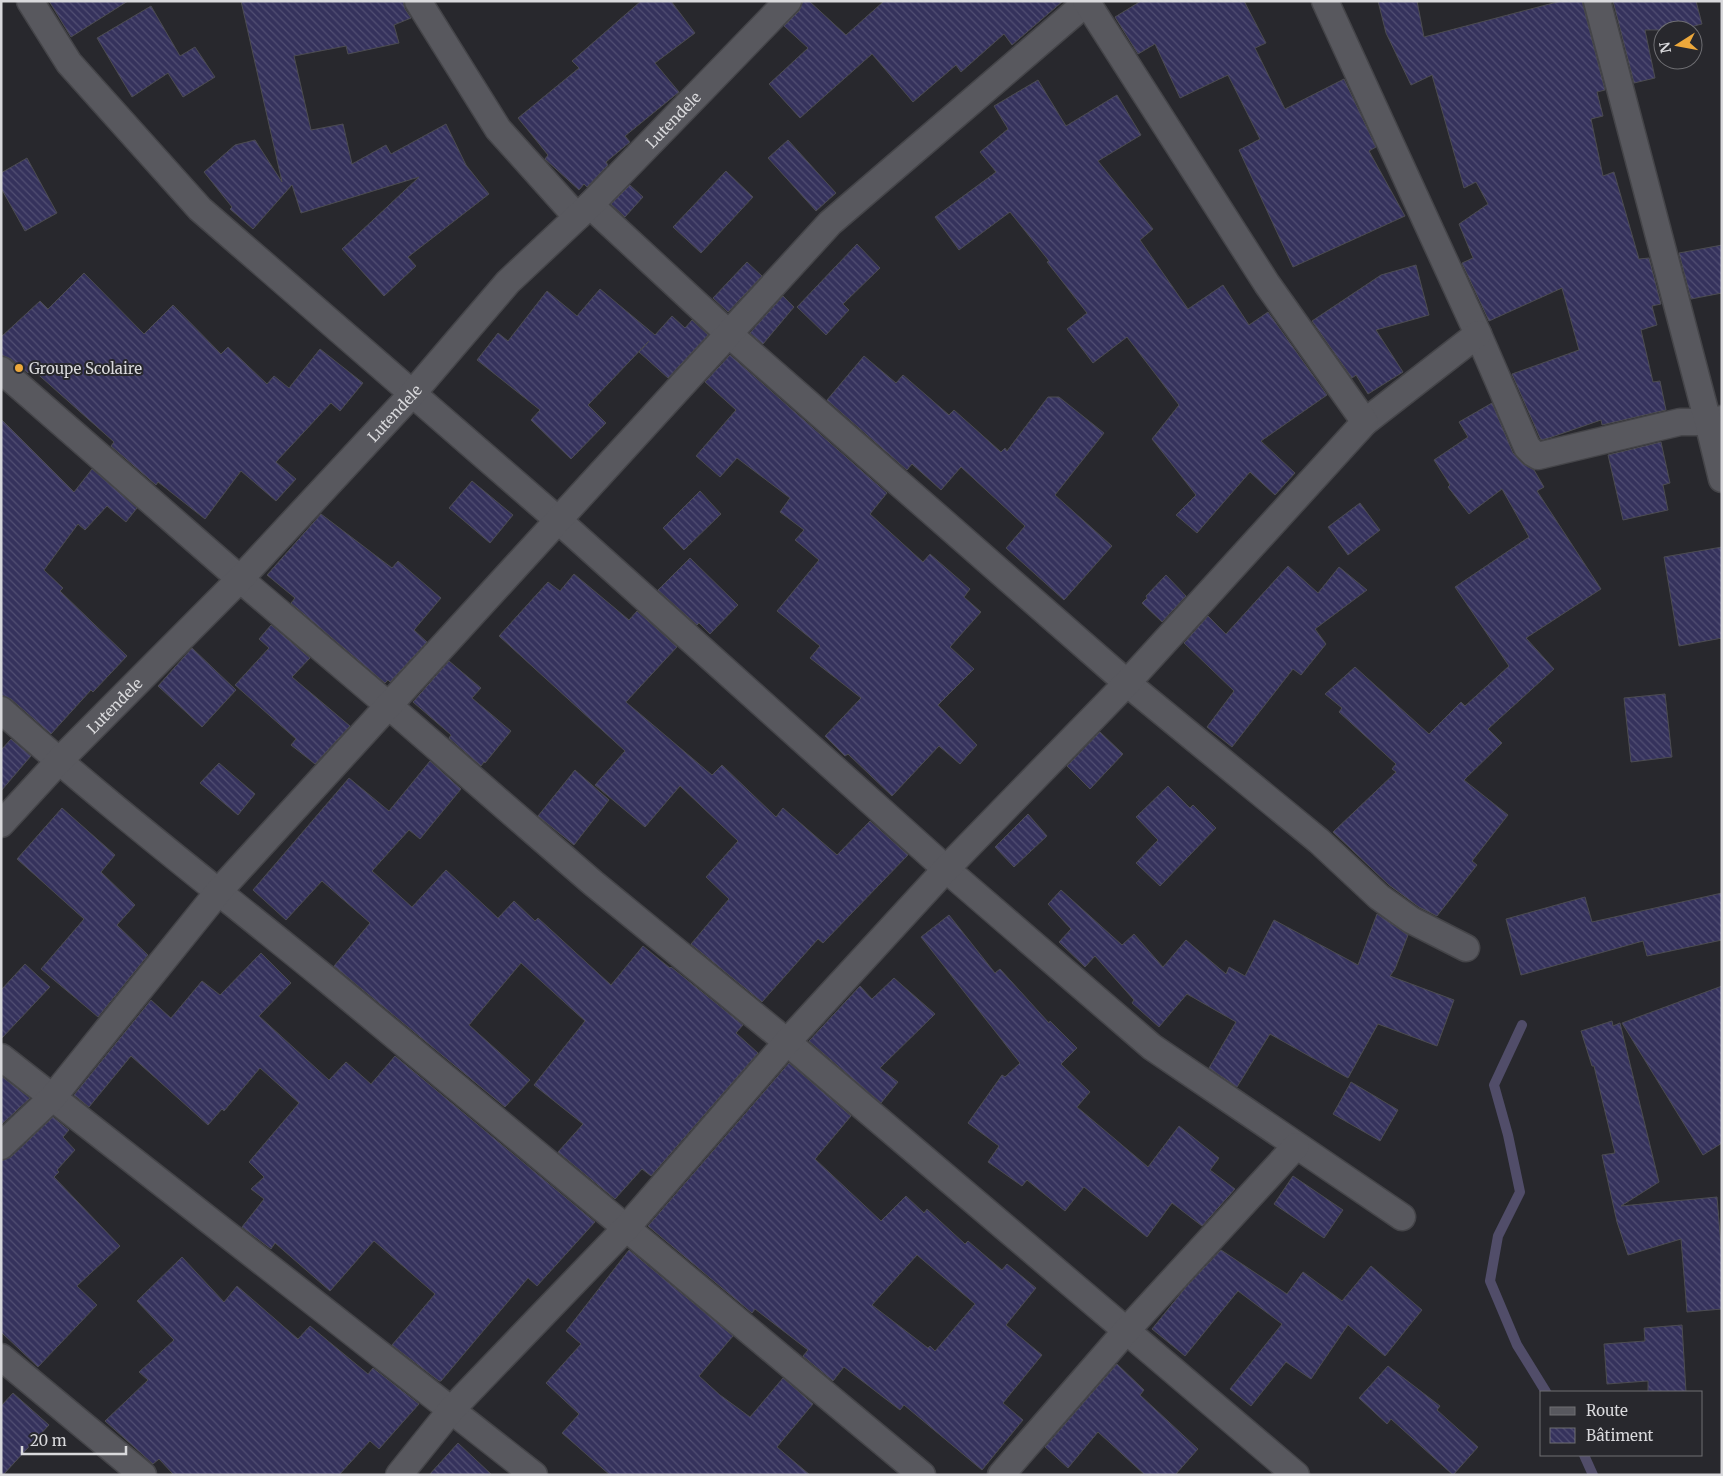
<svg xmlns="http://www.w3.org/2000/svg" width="1723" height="1476" viewBox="0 0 1723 1476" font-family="Merriweather,serif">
	<defs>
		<pattern id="building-back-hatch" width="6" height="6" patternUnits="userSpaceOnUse" patternTransform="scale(1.25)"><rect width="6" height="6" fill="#35325c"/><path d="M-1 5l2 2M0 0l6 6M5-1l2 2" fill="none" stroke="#524f73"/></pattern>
	</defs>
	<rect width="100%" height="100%" fill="#28282d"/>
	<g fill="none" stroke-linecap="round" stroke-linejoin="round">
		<path stroke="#514d69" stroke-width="10" d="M 1522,1025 L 1494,1085 L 1508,1135 L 1520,1192 L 1498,1236 L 1490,1281 L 1517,1345 L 1546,1392
			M 1584,1455 L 1593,1475"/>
	</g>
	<path fill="url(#building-back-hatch)" stroke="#4c4c51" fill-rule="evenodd" d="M 49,1 L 128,1 L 71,37 Z
		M 241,1 L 403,1 L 405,9 L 411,18 L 394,25 L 399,43 L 348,54 L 346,46 L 294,56 L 311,130 L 343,124 L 352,164 L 386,145 L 391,154 L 446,124 L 466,165 L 489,194 L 408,257 L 416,266 L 384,296 L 342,249 L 419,177 L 301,213 L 292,185 L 253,229 L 230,209 L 232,207 L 204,172 L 235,145 L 255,140 L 282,182 Z
		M 641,1 L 671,1 L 695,33 L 655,63 L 679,92 L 625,136 L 630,142 L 606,162 L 608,165 L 587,187 L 584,184 L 579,190 L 545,159 L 548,155 L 518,118 L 579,68 L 572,61 Z
		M 803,1 L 809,1 L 846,35 L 884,1 L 1063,1 L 1012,45 L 1004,34 L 961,72 L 956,65 L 913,102 L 872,54 L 800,118 L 769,84 L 808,48 L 784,26 L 799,11 Z
		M 1141,1 L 1244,1 L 1266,43 L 1255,48 L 1285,109 L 1344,79 L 1376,147 L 1369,151 L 1405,216 L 1293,267 L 1239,150 L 1260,139 L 1228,75 L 1180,98 L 1155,44 L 1138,54 L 1115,17 Z
		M 1378,1 L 1417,1 L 1424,37 L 1561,1 L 1582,1 L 1605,90 L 1597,92 L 1603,116 L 1591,119 L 1603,176 L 1614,172 L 1639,259 L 1649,258 L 1661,304 L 1652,306 L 1657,325 L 1641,330 L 1653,382 L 1660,381 L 1666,410 L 1602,425 L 1601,420 L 1549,438 L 1541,440 L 1540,438 L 1512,374 L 1579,350 L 1562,288 L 1489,321 L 1462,263 L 1473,258 L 1459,224 L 1488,204 L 1476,182 L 1464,188 L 1432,75 L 1411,85 L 1386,33 Z
		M 1613,1 L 1696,1 L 1702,24 L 1679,30 L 1645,30 L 1655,78 L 1634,83 Z
		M 151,6 L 180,56 L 195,47 L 215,77 L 183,97 L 168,73 L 132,97 L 97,38 Z
		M 1038,80 L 1066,126 L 1117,95 L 1141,135 L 1098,161 L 1153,229 L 1140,240 L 1188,309 L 1223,285 L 1249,325 L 1268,312 L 1327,395 L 1261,441 L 1295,473 L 1275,495 L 1250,472 L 1197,533 L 1176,515 L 1196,495 L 1152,439 L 1179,405 L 1127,337 L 1093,363 L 1067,329 L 1087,313 L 1047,262 L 1049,261 L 1010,212 L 959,250 L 935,217 L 996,172 L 980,152 L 1008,129 L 994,106 Z
		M 788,140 L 836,193 L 816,211 L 768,158 Z
		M 27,158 L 57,213 L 25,231 L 1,188 L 1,173 Z
		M 726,171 L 753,197 L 701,253 L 673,227 Z
		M 630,185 L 643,197 L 625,217 L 611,204 Z
		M 857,244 L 880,268 L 843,304 L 849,310 L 826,335 L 797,307 Z
		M 1722,245 L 1722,293 L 1691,299 L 1679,253 Z
		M 747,262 L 762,276 L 728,312 L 713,298 Z
		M 1416,265 L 1429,315 L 1376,330 L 1403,372 L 1368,394 L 1356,375 L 1352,378 L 1312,321 L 1381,275 Z
		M 84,273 L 144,334 L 173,305 L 221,354 L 228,347 L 267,384 L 274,376 L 289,388 L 320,349 L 363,383 L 340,411 L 331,403 L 276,462 L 296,479 L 276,501 L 241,471 L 205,519 L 158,482 L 156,485 L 111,446 L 114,442 L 32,369 L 28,373 L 11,359 L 1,355 L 1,337 L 40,301 L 48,309 Z
		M 600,289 L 655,335 L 672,316 L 685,328 L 692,320 L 708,335 L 668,378 L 639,352 L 649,341 L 588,405 L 606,423 L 571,459 L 531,420 L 540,410 L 477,360 L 498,333 L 508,341 L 547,291 L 577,316 Z
		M 783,296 L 794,307 L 763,344 L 750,333 Z
		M 730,355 L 887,493 L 870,514 L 923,562 L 930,554 L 970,589 L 964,597 L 981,612 L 950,647 L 974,669 L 938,705 L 977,745 L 960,764 L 939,746 L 892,796 L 848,754 L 845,756 L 825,736 L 861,698 L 810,658 L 820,646 L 777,611 L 819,560 L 795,540 L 804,530 L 780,512 L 790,498 L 737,458 L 720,477 L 696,456 L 736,410 L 705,382 Z
		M 864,356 L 896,383 L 903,375 L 949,415 L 954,410 L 1001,452 L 1005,448 L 1007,451 L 1048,397 L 1059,397 L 1104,433 L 1055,495 L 1112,546 L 1064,600 L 1006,548 L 1025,526 L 961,467 L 941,490 L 912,464 L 907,470 L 827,400 Z
		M 1492,403 L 1513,453 L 1523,464 L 1534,470 L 1544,487 L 1537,491 L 1601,589 L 1526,638 L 1554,669 L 1488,729 L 1502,743 L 1464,780 L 1508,815 L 1472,861 L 1477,865 L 1437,916 L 1419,907 L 1389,885 L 1333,832 L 1396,772 L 1392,769 L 1396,764 L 1339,712 L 1342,708 L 1325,694 L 1355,667 L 1429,734 L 1461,702 L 1465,706 L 1509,666 L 1455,587 L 1529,537 L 1502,489 L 1469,514 L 1448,487 L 1450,485 L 1434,460 L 1468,437 L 1459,422 Z
		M 1,419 L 74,492 L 92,469 L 137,508 L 126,522 L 107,506 L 85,530 L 78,524 L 44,570 L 63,588 L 60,591 L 127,656 L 93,692 L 91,690 L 51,734 L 11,699 L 1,695 Z
		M 1661,442 L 1670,483 L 1663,485 L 1668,510 L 1623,520 L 1608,455 Z
		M 472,481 L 513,515 L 490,543 L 449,508 Z
		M 700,491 L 721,514 L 684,550 L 663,528 Z
		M 1360,503 L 1380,530 L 1348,555 L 1328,527 Z
		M 321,514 L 392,568 L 398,561 L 441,598 L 414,630 L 427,642 L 390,682 L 388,680 L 385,683 L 291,603 L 295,598 L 267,575 Z
		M 1722,547 L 1722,638 L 1679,646 L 1664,557 Z
		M 690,558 L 738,605 L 710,634 L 699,623 L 697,625 L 658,590 Z
		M 1288,566 L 1318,593 L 1339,567 L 1367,590 L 1315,629 L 1326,644 L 1301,675 L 1293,669 L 1232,747 L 1207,727 L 1234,691 L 1184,643 L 1208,616 L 1226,634 Z
		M 574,574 L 629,620 L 637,611 L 677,647 L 626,702 L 712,775 L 722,765 L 776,817 L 783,808 L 837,855 L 870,821 L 908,855 L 823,943 L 818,939 L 762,1002 L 691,944 L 729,899 L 706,877 L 738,841 L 680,786 L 645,827 L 595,785 L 625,751 L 499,636 L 548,582 L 560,591 Z
		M 1166,575 L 1186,596 L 1162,622 L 1142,603 L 1147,598 L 1146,596 Z
		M 271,625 L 310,658 L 292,677 L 350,726 L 315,764 L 291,745 L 296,739 L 235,685 L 269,648 L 259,639 Z
		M 192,648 L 236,690 L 202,727 L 158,686 Z
		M 449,661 L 481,688 L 472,698 L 511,731 L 485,763 L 484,762 L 481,766 L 449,738 L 451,735 L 413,702 Z
		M 1665,694 L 1672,757 L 1631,762 L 1624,698 Z
		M 1100,732 L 1123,754 L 1090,789 L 1067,766 Z
		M 11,739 L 31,756 L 1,791 L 1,750 Z
		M 430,761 L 461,789 L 420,839 L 409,830 L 372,871 L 412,907 L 446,870 L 498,918 L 514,901 L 535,921 L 538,918 L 611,985 L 643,946 L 670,968 L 671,967 L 743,1025 L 736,1033 L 758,1053 L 651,1176 L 642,1169 L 615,1199 L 558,1152 L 583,1124 L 534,1085 L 585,1021 L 521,963 L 469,1025 L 530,1080 L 505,1107 L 334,966 L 370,923 L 322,881 L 286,920 L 253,890 L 349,778 L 389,811 Z
		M 219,763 L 255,794 L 238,815 L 200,783 Z
		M 575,770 L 609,800 L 574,845 L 538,816 Z
		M 1168,786 L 1190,808 L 1193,805 L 1216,828 L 1160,886 L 1136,863 L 1158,840 L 1136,817 Z
		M 62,808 L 115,855 L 101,872 L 135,905 L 117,925 L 148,955 L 98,1017 L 41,969 L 84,919 L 17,859 Z
		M 1028,814 L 1047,836 L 1014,867 L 995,847 Z
		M 1061,890 L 1122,945 L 1134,934 L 1163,967 L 1186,940 L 1226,974 L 1229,967 L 1245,976 L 1274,920 L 1358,965 L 1377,914 L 1408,935 L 1395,969 L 1390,976 L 1454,1000 L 1437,1046 L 1378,1024 L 1348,1078 L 1270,1034 L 1237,1087 L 1209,1068 L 1236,1022 L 1187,994 L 1159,1027 L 1132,1003 L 1134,1000 L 1095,956 L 1085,967 L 1059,942 L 1071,929 L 1048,904 Z
		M 1722,893 L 1722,940 L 1647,956 L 1643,941 L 1521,975 L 1506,919 L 1585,897 L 1592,922 Z
		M 949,915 L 995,973 L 1000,969 L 1049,1023 L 1050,1021 L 1077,1048 L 1061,1064 L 1090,1092 L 1077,1107 L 1148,1167 L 1179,1126 L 1219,1158 L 1210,1170 L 1235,1189 L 1202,1226 L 1172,1203 L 1147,1237 L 1084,1187 L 1065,1211 L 1027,1180 L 1022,1186 L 988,1162 L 999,1146 L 968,1123 L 1002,1075 L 1005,1077 L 1020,1063 L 921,937 Z
		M 261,953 L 291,983 L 259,1016 L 329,1080 L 346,1062 L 371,1084 L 395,1056 L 595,1222 L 537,1286 L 528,1278 L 441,1381 L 439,1381 L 392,1345 L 435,1294 L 374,1241 L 330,1291 L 275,1243 L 271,1249 L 242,1227 L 264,1199 L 251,1189 L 264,1177 L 249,1162 L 299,1103 L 260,1068 L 224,1111 L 222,1109 L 208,1125 L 131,1056 L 89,1107 L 74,1095 L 151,1000 L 171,1018 L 202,981 L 220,995 Z
		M 25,964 L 50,987 L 1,1039 L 1,990 Z
		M 894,978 L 935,1014 L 880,1068 L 898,1082 L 881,1103 L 809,1041 L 860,986 L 872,999 Z
		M 1722,986 L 1722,1143 L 1703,1155 L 1622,1023 Z
		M 1612,1021 L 1613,1026 L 1620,1023 L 1659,1182 L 1621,1206 L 1717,1197 L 1722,1258 L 1722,1309 L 1687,1312 L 1681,1239 L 1628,1255 L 1617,1222 L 1602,1155 L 1615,1153 L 1594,1066 L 1592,1066 L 1581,1031 Z
		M 789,1063 L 851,1116 L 815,1159 L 881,1221 L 906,1196 L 924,1213 L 927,1209 L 965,1244 L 968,1241 L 1002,1270 L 1007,1264 L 1036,1288 L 1006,1325 L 1042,1355 L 1003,1403 L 1023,1420 L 982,1470 L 904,1405 L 900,1410 L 844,1367 L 833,1381 L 803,1356 L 808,1350 L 755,1309 L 752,1313 L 648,1226 ZM 917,1255 L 975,1304 L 935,1351 L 930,1346 L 928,1348 L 872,1305 Z
		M 1,1076 L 30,1098 L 1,1125 Z
		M 1351,1082 L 1398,1110 L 1380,1141 L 1333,1114 Z
		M 53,1117 L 69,1130 L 63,1137 L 75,1150 L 57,1170 L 59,1172 L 54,1177 L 120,1246 L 77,1286 L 97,1305 L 38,1367 L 1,1332 L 1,1161 L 11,1157 Z
		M 1293,1176 L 1343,1210 L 1324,1238 L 1274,1204 Z
		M 629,1250 L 733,1336 L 699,1376 L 720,1395 L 750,1417 L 783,1378 L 813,1404 L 777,1447 L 810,1475 L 610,1475 L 562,1433 L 579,1414 L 546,1383 L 581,1344 L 566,1331 Z
		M 1221,1250 L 1287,1294 L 1303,1272 L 1342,1301 L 1371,1266 L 1422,1310 L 1385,1356 L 1348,1325 L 1311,1379 L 1286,1362 L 1251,1406 L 1230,1389 L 1282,1324 L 1238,1291 L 1185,1356 L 1152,1329 L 1186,1287 Z
		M 182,1257 L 224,1302 L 237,1286 L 298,1339 L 310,1326 L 368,1374 L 373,1368 L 419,1404 L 379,1449 L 370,1441 L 339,1475 L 174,1475 L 159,1459 L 153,1464 L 105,1421 L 148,1380 L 139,1372 L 174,1340 L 137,1301 Z
		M 1682,1325 L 1686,1392 L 1648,1392 L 1648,1381 L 1607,1384 L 1604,1344 L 1645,1341 L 1644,1328 Z
		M 1117,1364 L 1144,1390 L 1140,1395 L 1198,1449 L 1175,1475 L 1145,1475 L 1098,1432 L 1068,1468 L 1045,1447 Z
		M 1388,1366 L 1440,1406 L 1437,1410 L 1478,1447 L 1453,1475 L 1391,1419 L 1387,1424 L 1359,1398 Z
		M 13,1393 L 49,1425 L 3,1475 L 1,1475 L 1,1406 Z
		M 458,1443 L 492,1475 L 429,1475 Z"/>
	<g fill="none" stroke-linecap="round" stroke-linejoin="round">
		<defs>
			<g id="street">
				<path d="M 30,1 L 69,63 L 200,209 L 558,520 L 946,869 L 1152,1047 L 1402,1217"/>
				<path d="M 418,1 L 498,129 L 577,217"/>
				<path d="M 1325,1 L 1478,334 L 1527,447 L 1533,453 L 1538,456 L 1680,422 L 1708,422 L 1722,419"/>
				<path d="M 1597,1 L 1708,422 L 1722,479"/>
				<path d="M 590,205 L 729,334 L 1127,683 L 1319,841 L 1379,897 L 1411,920 L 1466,948"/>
				<path d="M 1,370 L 240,579 L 388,705 L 593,883 L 787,1042 L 1296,1475"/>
				<path d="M 1365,422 L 1478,334"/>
				<path d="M 1,710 C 107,805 220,892 330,982 C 528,1146 725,1310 922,1475"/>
				<path id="s1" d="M 1,824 L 59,761 L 240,579 L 412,394 L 508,282 L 590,205 L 788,1"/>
				<path d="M 1,1057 L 534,1475"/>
				<path d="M 1,1146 L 53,1097 L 219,891 L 830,223 L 1087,2"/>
				<path d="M 1,1357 L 143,1475"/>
				<path d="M 399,1475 L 452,1409 L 627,1227 L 787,1042 L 946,869 L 1127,683 L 1365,422 L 1267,284 L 1086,1"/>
				<path d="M 1001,1475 L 1126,1331 L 1296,1146"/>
			</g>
		</defs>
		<use href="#street" stroke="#454549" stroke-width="29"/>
		<use href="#street" stroke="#58585e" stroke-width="26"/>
	</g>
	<circle fill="#eda83b" stroke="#28282d" stroke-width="2" cx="19" cy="368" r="5"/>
	<g text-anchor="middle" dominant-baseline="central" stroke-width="4" stroke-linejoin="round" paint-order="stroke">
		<g font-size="15" fill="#d9d9dc" stroke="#28282d">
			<text stroke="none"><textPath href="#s1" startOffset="974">Lutendele</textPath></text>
			<text stroke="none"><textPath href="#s1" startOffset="569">Lutendele</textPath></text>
			<text stroke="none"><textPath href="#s1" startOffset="164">Lutendele</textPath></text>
		</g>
		<g font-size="15" fill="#d9d9dc" stroke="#28282d" text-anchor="start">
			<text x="29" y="368">Groupe Scolaire</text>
		</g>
	</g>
	<rect width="1723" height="1476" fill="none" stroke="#d9d9dc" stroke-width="5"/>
	<rect x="1540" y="1391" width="162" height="65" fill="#28282d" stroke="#6f6f73"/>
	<rect x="1550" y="1407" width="25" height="8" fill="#58585e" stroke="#6f6f73"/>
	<text x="1586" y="1416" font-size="15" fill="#d9d9dc">Route</text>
	<rect x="1550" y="1428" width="25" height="15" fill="url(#building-back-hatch)" stroke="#6f6f73"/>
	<text x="1586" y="1441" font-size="15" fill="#d9d9dc">Bâtiment</text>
	<g transform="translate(1678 45) rotate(259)"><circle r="24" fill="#28282d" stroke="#6f6f73"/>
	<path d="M0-4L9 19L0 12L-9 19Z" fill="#eda83b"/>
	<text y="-8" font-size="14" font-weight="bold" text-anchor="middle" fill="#d9d9dc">N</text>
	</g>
	<path d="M22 1446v8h104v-8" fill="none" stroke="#d9d9dc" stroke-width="2.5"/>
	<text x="30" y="1446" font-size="15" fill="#d9d9dc" stroke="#28282d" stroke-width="4" paint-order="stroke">20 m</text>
</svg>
